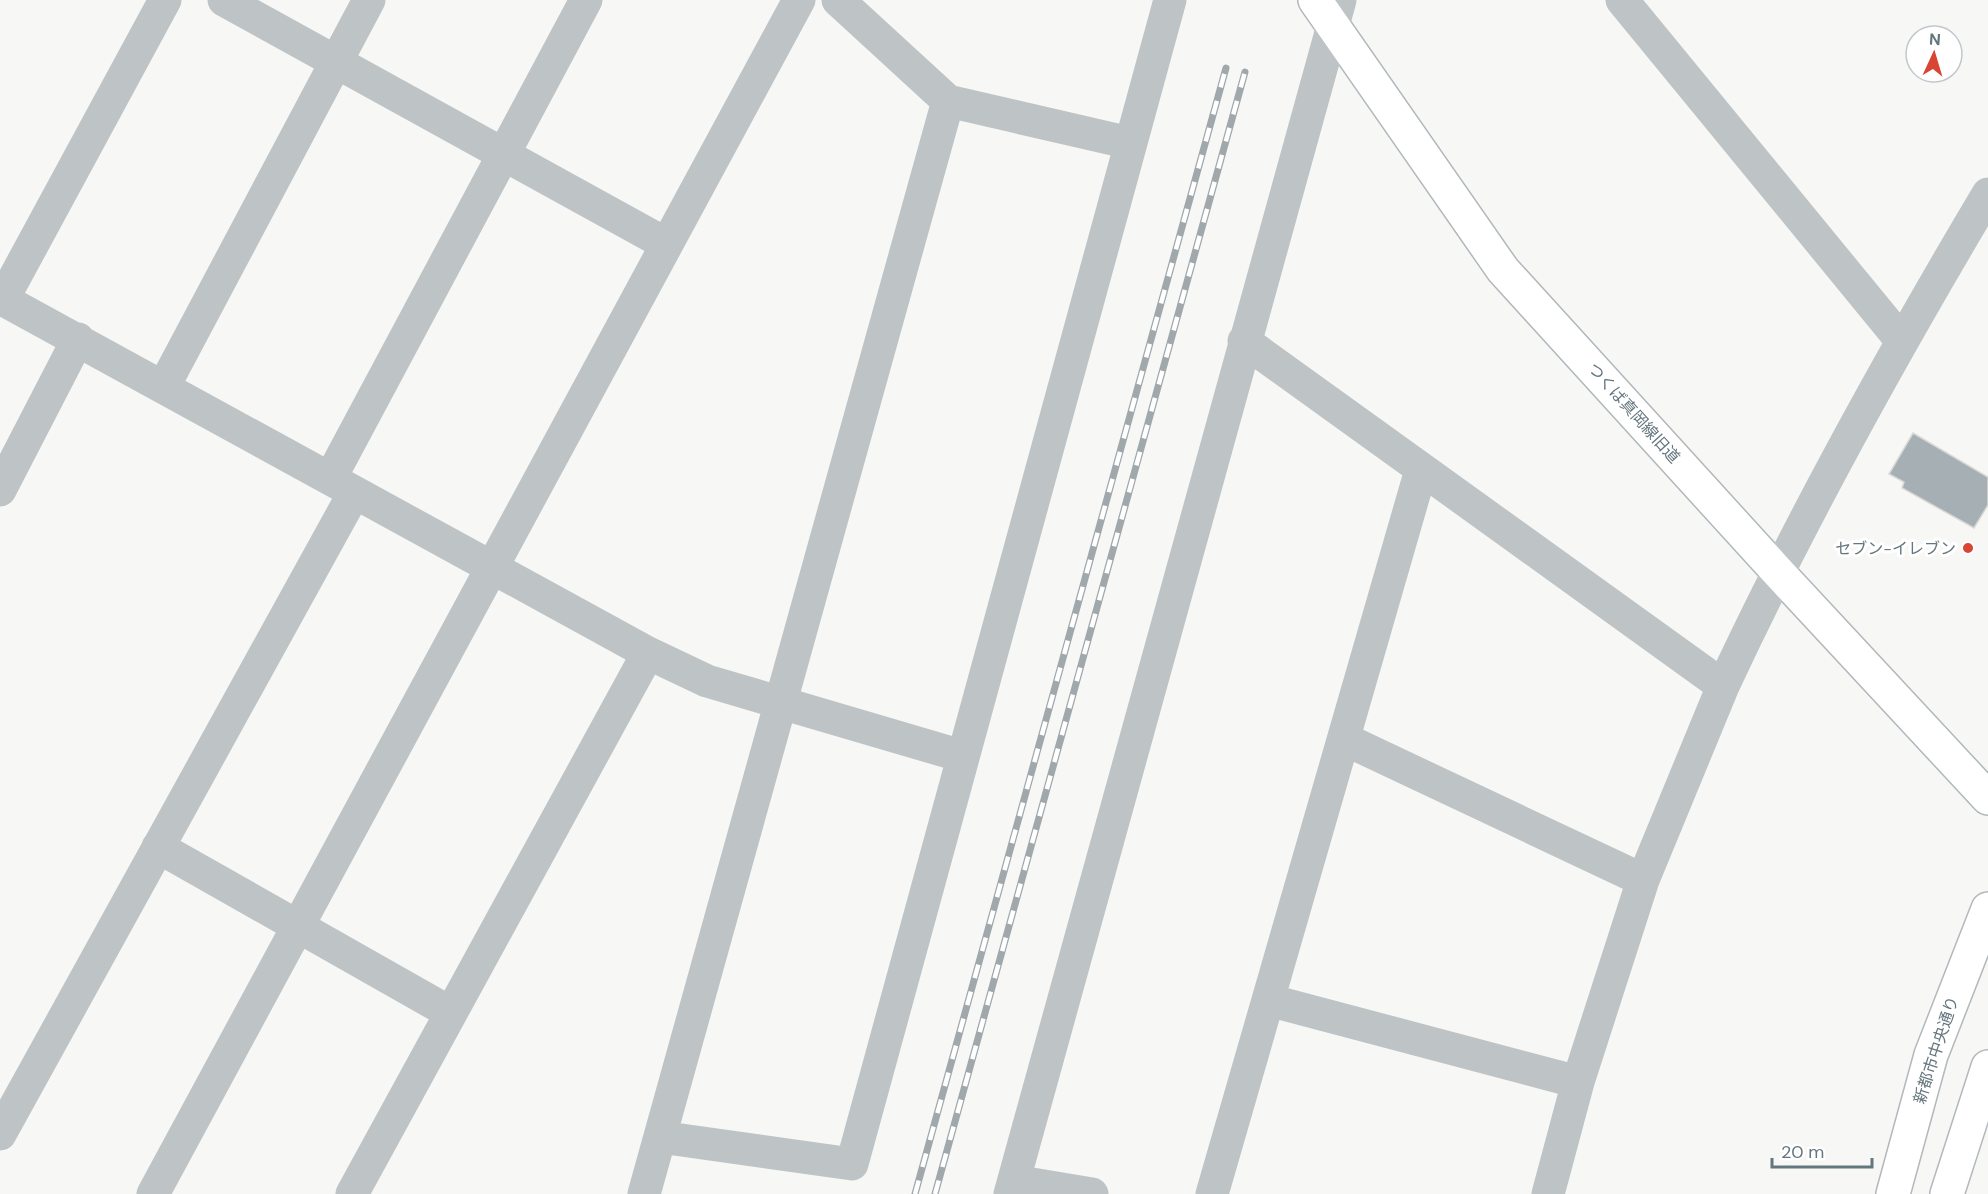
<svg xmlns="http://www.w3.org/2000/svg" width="1988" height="1194" viewBox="0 0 1988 1194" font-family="'DM Sans','Noto Sans JP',sans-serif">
	<rect width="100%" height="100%" fill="#f7f7f5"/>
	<path fill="#a6b0b4" stroke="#d9d9d7" stroke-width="1.5" d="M 1913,433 L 1988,477 L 1988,505 L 1974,528 L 1902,488 L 1904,482 L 1889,474 Z"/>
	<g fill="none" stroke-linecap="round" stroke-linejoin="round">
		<defs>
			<path id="secondary" d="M 1315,0 L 1503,270 L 1777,571 L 1988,798"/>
			<path id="primary" d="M 1893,1194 L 1931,1055 L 1988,909
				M 1947,1194 L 1988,1067"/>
		</defs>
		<use href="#secondary" stroke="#b1b8bb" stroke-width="36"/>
		<use href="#primary" stroke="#b2b8bb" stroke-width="36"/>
		<path stroke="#bec4c6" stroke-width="33" d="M 224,0 L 666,244
			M 838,0 L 948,101 L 1130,143
			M 1622,0 L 1901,340
			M 0,298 L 648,653 L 707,681 L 962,756
			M 3,299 L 165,0
			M 1244,341 L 1723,686 C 1802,517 1892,355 1988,194
			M 164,386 L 369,0
			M 331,477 L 586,0
			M 0,490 L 78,339
			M 1344,739 L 1643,880
			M 158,847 L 451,1013
			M 1268,1000 L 1578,1082
			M 0,1134 L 354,493
			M 660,1137 L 852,1164 L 1170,0
			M 1014,1181 L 1092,1194
			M 153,1194 L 799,0
			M 352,1194 L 648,653
			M 644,1194 L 948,101
			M 1010,1194 L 1340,0
			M 1212,1194 L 1421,470
			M 1548,1194 L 1578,1082 L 1643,880 L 1723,686"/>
		<use href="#secondary" stroke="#fff" stroke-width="33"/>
		<use href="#primary" stroke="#fff" stroke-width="33"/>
		<defs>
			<path id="rail" d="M 915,1194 L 1226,68
				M 935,1194 L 1245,72"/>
		</defs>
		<use href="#rail" stroke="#a0a8ac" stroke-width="7"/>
		<use href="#rail" stroke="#fff" stroke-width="4.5" stroke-dasharray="14" stroke-linecap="butt"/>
	</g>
	<circle fill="#d94533" stroke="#fff" stroke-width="2" cx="1968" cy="548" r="6"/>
	<g text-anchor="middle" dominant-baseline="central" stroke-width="6" stroke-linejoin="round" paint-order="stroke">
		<g font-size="16" fill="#64767e" stroke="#fff">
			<text transform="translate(1634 413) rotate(48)">つくば真岡線旧道</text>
			<text transform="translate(1936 1050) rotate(-72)">新都市中央通り</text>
		</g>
		<g font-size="16" fill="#64767e" stroke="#fff" text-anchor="end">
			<text x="1956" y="548">セブン-イレブン</text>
		</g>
	</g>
	<g transform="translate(1934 54) rotate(4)"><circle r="28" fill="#ffffff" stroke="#c1c8cb" stroke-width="1.5"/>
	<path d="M0-4.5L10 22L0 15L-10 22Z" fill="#d94533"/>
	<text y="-9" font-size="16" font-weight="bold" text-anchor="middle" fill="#64767e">N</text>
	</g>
	<path d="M1772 1158v9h100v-9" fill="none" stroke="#64767e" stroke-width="3"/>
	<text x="1781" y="1158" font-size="18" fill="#64767e" stroke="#ffffff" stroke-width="4.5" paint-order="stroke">20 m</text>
</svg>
